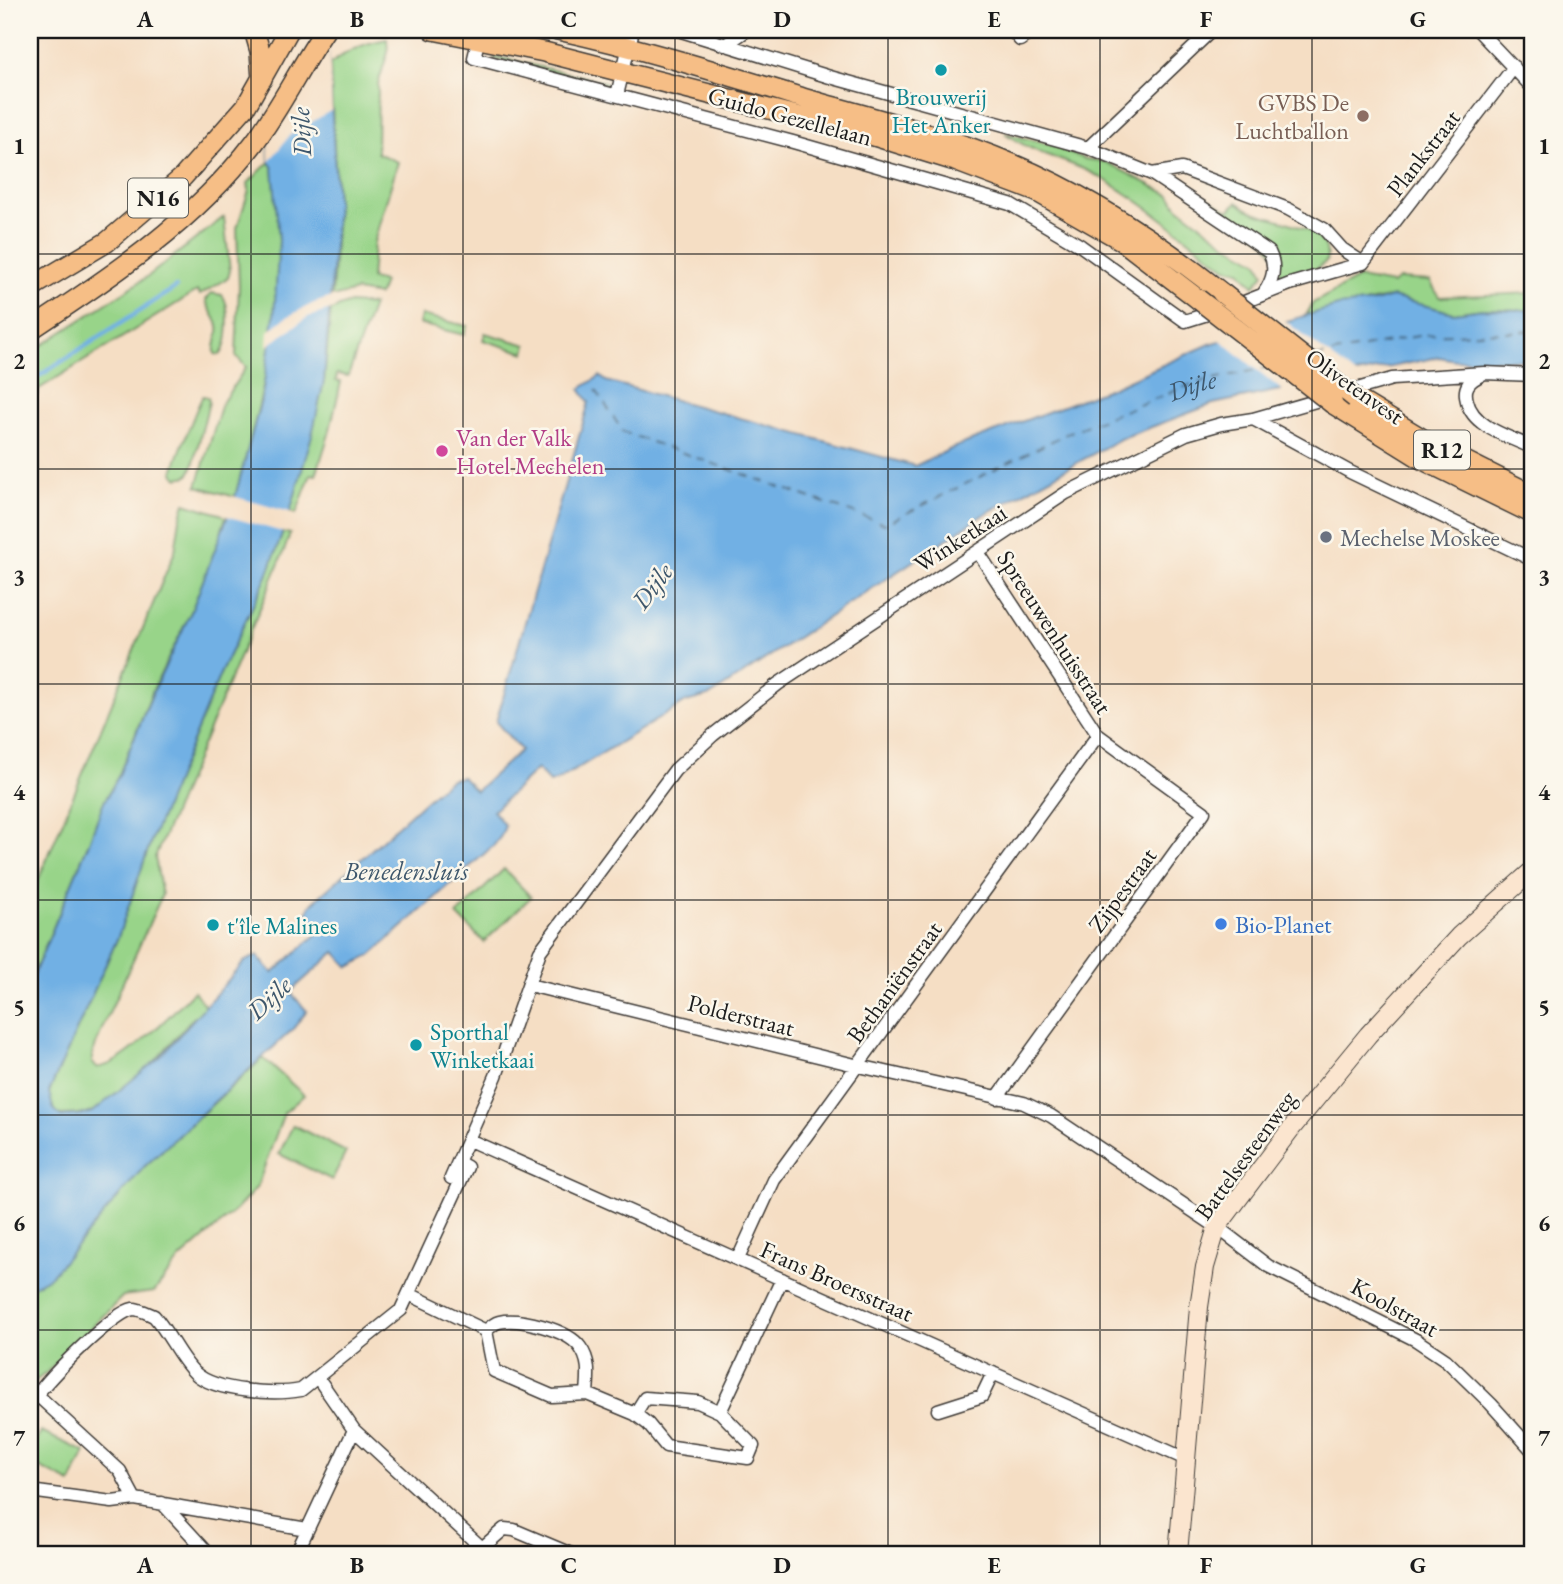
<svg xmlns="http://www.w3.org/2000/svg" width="1563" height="1584" viewBox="0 0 1563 1584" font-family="'EB Garamond',serif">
	<rect width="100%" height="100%" fill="#fbf7ec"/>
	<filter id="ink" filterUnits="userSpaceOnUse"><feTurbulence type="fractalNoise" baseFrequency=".0143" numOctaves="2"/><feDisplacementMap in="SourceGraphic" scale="14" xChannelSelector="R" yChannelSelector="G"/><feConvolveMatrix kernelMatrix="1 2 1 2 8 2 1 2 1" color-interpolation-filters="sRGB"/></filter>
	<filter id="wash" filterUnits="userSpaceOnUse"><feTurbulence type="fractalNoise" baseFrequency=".00686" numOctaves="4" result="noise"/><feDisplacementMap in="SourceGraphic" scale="28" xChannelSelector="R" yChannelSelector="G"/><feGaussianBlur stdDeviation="1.57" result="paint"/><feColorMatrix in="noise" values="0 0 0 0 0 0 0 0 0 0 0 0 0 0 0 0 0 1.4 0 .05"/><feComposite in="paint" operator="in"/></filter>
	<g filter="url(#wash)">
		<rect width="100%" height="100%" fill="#f5dec4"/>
		<path fill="#98d489" stroke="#5a7852" stroke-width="2" d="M 387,39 L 388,52 L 378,84 L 377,153 L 398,162 L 374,242 L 371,279 L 384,282 L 379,295 L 356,291 L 332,297 L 337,205 L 330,64 C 349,50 364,43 387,39 Z
			M 495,56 L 604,82 L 608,87 L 605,88 L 494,59 Z
			M 1005,133 L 1055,146 L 1085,159 L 1106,162 L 1170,195 L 1178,207 L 1228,245 L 1258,262 L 1264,274 L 1254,286 L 1239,270 L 1226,268 C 1184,237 1144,202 1098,176 C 1068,160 1032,154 1005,133 Z
			M 269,162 L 273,168 C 276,191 278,214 279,238 C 282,325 258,414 235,497 L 197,486 L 222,403 L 246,367 L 236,356 L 239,286 L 237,228 L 249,190 L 248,183 Z
			M 1204,196 L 1229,211 L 1237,202 C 1242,205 1246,209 1251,211 C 1274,221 1335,226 1326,262 L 1313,271 L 1283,280 L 1280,277 C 1282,239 1230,218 1201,200 Z
			M 224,217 L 230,271 L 228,278 L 200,295 L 197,291 L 39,389 L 37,395 L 30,397 L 30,353 L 147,277 Z
			M 1359,278 L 1392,284 L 1399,279 L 1430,281 L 1439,297 L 1533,293 L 1533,312 L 1526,310 L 1483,309 L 1454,313 L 1392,297 L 1306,315 L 1313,303 Z
			M 211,293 L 222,295 C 231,305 229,346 220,355 L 215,354 C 213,345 220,335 218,326 C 216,317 208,309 206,300 Z
			M 350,303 L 373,305 L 348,376 L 337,374 L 336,381 L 341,382 L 329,434 L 316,475 L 311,474 L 296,514 L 290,512 L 324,382 L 331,310 Z
			M 421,315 L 467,326 L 464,335 L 419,324 Z
			M 485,333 L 527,345 L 525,353 L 483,340 Z
			M 203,396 L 208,397 L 209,402 L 193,466 L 188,476 L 178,478 L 173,473 C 173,468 199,401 203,396 Z
			M 185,503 L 226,516 L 217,547 L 191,612 L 152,692 L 119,775 L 103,804 L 88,845 L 30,983 L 30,900 L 175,551 L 180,519 Z
			M 283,532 L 290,534 L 283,554 L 155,857 L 162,895 L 103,1027 L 92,1055 L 92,1062 L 96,1067 C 119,1071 177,1008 194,991 L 206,1007 L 189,1022 L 150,1067 L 101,1107 L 87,1114 L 58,1115 L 49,1100 L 49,1092 L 118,937 L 151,841 L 220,674 L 267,576 Z
			M 504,869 L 531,897 L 484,942 L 457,915 Z
			M 263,1058 L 304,1095 L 284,1113 L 257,1187 L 237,1209 L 180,1259 L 154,1292 L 123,1296 L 46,1373 L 30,1385 L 30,1288 L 48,1277 L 144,1167 Z
			M 293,1125 L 346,1152 L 332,1180 L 279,1154 Z
			M 41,1432 L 85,1452 L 71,1483 L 30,1463 L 30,1455 Z"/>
		<path fill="#71b0e4" stroke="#466680" stroke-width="2" d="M 264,30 L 327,30 L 337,205 L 324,381 L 312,435 L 290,512 L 266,578 L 220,674 L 151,841 L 118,937 L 49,1092 L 53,1108 L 61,1116 L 87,1114 L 94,1111 L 160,1057 L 245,961 L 257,956 L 273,973 L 319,932 L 306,917 L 310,906 L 318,898 L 442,786 L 451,779 L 462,777 L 476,791 L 521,750 L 496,722 L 589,402 L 580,389 L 600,376 L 606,381 L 915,466 L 955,447 L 1111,388 L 1210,344 L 1338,306 L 1374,302 L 1392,297 L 1454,313 L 1483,309 L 1526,310 L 1533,312 L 1533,360 L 1455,360 L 1439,357 L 1213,404 L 1122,438 L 983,515 L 711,695 L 686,702 L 560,779 L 550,783 L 537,769 L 493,811 L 505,826 L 501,836 L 494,845 L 370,956 L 349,967 L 335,952 L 290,992 L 307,1011 L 292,1030 L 144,1167 L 51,1276 L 30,1288 L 30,983 L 88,845 L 103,804 L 119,775 L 153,692 L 191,612 L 235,497 L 262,396 L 274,316 L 279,240 L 273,168 L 269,162 Z"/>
		<path fill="#f5dec4" d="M 262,30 L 328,30 L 332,110 L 290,135 L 269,162 Z
			M 335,296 L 334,309 L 308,317 L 267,346 L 268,332 L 285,318 L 314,303 Z
			M 1282,318 L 1313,343 L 1358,376 L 1284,392 L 1218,338 Z
			M 232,496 L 293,513 L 286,533 L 223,515 Z"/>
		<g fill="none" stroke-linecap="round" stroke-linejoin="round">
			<path stroke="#71b0e4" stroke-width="4.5" d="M 30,382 L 176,287"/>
			<g stroke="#3e576c" stroke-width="2" stroke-dasharray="9 7" stroke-linecap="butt">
				<path d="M 1316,357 L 1422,335 L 1533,331"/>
				<path id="s1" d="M 596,390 L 623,432 L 885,524 L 1070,432 L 1195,383 L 1270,367"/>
			</g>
		</g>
	</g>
	<g filter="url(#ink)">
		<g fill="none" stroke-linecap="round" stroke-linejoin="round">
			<defs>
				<path id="street" d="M 678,30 L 830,77 L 1088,148 L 1152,174 L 1269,252 C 1277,267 1273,280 1264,293
					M 1012,30 L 1020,40 L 1034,30
					M 1478,30 L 1533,88
					M 480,33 L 474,58 L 793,142 L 1010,204 L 1081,246 L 1185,321 L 1217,311
					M 725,45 L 747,30
					M 617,95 L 633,30
					M 1088,148 L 1212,30
					M 1152,174 L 1182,169 L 1288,209 L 1324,229 L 1342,249 L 1363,263
					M 1363,263 L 1514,67
					M 1234,306 L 1290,284 L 1363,263
					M 1481,375 C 1469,381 1463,387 1467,401 C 1473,428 1511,437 1533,448
					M 1253,419 L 1350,472 L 1533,560
					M 978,552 L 1098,735 L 1204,812 L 997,1098
					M 529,985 L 859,1066 L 1024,1103 L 1051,1116 L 1217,1227 L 1268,1266 L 1416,1340 L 1446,1360 L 1491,1404 L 1533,1451
					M 469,1140 L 1188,1460
					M 451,1178 L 496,1076 L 540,951 L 675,770 L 713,735 L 778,684 L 1066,493 L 1186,434 L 1221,424 L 1253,419 L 1392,379 L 1484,373 L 1533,375
					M 738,1259 L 774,1180 L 1098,735
					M 409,1294 L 486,1331
					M 486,1331 L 494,1371 L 552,1396 L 587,1394 L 635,1414 L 648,1424 L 666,1446 L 748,1458 L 753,1446 L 720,1412 L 698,1402 L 645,1398 L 635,1414
					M 486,1331 C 489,1328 495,1323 499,1322 C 519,1317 568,1330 580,1347 C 591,1362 588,1377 587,1394
					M 318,1378 L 354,1430 L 482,1548 L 486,1554
					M 30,1405 C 39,1386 113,1312 133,1309 C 140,1309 147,1313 154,1316 C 169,1333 180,1359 195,1373 C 215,1392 276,1395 301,1390 L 401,1310 L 467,1167 L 458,1162
					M 938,1410 L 982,1396 L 993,1373
					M 720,1412 L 782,1279
					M 30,1491 L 112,1502 L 135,1499 L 120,1471 L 35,1393
					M 135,1499 L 307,1529
					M 162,1503 L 209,1554
					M 482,1548 L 504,1529 L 514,1530 L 571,1554
					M 296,1554 L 354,1430"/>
				<path id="secondary" d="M 1178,1554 L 1199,1307 L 1205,1267 L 1217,1227 L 1290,1130 L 1368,1035 L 1459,936 L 1533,870"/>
				<path id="primary" d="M 254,30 L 260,51 L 262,79
					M 433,30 L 544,52 L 622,72 L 864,133 L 955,161 L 1037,192 L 1121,240 L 1198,299
					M 558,30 C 641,48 721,73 803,98 C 872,118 944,135 1010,163 C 1088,195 1157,241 1222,293
					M 30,288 L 107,242 L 183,177 L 246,106 L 289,30
					M 30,330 C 111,277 195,221 254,143 C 281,107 300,67 325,30
					M 1355,398 L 1431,444 L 1533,495
					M 1333,404 L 1423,460 L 1533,514"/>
			</defs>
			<use href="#street" stroke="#3d3935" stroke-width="15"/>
			<use href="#secondary" stroke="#3d3935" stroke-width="20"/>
			<use href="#primary" stroke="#3d3935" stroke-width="22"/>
			<use href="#street" stroke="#fff" stroke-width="12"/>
			<use href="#secondary" stroke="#fbe5cf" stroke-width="18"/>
			<use href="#primary" stroke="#f6be86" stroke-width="19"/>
			<defs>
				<path id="primary-bridge" d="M 1222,293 L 1355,398
					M 1198,299 L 1333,404"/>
			</defs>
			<use href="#primary-bridge" stroke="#3d3935" stroke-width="22" stroke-linecap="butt"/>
			<use href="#primary-bridge" stroke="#f6be86" stroke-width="19"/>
		</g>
	</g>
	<path fill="none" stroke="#1c1c1c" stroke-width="2" stroke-opacity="0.55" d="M 251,30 L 251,1554M 463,30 L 463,1554M 675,30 L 675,1554M 888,30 L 888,1554M 1100,30 L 1100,1554M 1312,30 L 1312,1554M 30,254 L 1533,254M 30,469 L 1533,469M 30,684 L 1533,684M 30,900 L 1533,900M 30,1115 L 1533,1115M 30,1330 L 1533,1330"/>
	<g fill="#0f9aa8" stroke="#fbf7ec" stroke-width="2.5">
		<circle cx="941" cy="70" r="7"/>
		<circle cx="213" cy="925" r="7"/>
		<circle cx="416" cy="1045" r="7"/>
	</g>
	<circle fill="#8d6e63" stroke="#fbf7ec" stroke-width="2.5" cx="1363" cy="116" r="7"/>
	<circle fill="#d1479c" stroke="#fbf7ec" stroke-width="2.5" cx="442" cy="451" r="7"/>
	<circle fill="#6b7280" stroke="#fbf7ec" stroke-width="2.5" cx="1326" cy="537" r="7"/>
	<circle fill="#3f7fe0" stroke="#fbf7ec" stroke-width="2.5" cx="1221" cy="924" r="7"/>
	<g text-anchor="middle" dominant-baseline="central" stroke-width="5" stroke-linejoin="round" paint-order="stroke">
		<g fill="#fbf7ec" stroke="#5f5e5a" stroke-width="2">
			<rect x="128" y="178.5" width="60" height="39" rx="5"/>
			<rect x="1414" y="430.5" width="56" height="39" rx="5"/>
		</g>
		<g font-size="23" font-weight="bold" fill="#1c1c1c">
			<text x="158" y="198">N16</text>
			<text x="1442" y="450">R12</text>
		</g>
		<g font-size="24" fill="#0d838f" stroke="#fbf7ec" text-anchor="start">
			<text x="941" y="96" text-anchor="middle">Brouwerij<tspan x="941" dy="28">Het Anker</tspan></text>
			<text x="227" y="925">t'île Malines</text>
			<text x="430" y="1031">Sporthal<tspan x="430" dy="28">Winketkaai</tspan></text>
		</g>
		<g font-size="24" fill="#785e54" stroke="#fbf7ec" text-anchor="end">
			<text x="1349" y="102">GVBS De<tspan x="1349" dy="28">Luchtballon</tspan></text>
		</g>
		<g font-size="24" fill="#1c1c1c" stroke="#fbf7ec">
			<text transform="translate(790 116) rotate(15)">Guido Gezellelaan</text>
			<text transform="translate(1423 153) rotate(-52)">Plankstraat</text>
			<text transform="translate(1355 386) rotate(35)">Olivetenvest</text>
			<text transform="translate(960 538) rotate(-33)">Winketkaai</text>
			<text transform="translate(1055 632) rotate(57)">Spreeuwenhuisstraat</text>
			<text transform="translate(1122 890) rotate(-54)">Zijpestraat</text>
			<text transform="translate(894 982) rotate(-54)">Bethaniënstraat</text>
			<text transform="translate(741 1015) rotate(14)">Polderstraat</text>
			<text transform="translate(1245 1155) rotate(-54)">Battelsesteenweg</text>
			<text transform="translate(837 1281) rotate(24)">Frans Broersstraat</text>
			<text transform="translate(1395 1307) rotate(29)">Koolstraat</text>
		</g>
		<g font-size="24" fill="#b23c85" stroke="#fbf7ec" text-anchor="start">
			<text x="456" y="437">Van der Valk<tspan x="456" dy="28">Hotel Mechelen</tspan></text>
		</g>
		<g font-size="24" fill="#5b616d" stroke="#fbf7ec" text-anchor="start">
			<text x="1340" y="537">Mechelse Moskee</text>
		</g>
		<g font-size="24" fill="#366cbe" stroke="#fbf7ec" text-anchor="start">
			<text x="1235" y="924">Bio-Planet</text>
		</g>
		<g font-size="26" font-style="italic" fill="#3e576c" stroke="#fbf7ec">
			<text transform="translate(301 132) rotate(-93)">Dijle</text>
			<text stroke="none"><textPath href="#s1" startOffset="665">Dijle</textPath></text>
			<text transform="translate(652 586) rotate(-53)">Dijle</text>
			<text x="406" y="871">Benedensluis</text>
			<text transform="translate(269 998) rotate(-43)">Dijle</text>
		</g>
	</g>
	<rect width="1563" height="1584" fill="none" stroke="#fbf7ec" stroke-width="77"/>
	<rect x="38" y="38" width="1486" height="1508" fill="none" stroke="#1c1c1c" stroke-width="2.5"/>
	<g font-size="23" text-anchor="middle" font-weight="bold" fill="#1c1c1c">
		<text x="145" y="27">A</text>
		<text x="357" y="27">B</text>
		<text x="569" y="27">C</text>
		<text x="782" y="27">D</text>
		<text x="994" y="27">E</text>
		<text x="1206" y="27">F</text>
		<text x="1418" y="27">G</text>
		<text x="19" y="154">1</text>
		<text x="1544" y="154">1</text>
		<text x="19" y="369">2</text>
		<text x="1544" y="369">2</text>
		<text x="19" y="585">3</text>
		<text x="1544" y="585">3</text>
		<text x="19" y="800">4</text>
		<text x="1544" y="800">4</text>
		<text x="19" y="1015">5</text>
		<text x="1544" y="1015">5</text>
		<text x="19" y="1231">6</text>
		<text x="1544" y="1231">6</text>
		<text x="19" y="1446">7</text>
		<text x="1544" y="1446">7</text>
		<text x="145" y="1573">A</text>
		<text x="357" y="1573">B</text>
		<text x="569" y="1573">C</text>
		<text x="782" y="1573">D</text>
		<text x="994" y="1573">E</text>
		<text x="1206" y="1573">F</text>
		<text x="1418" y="1573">G</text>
	</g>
</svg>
